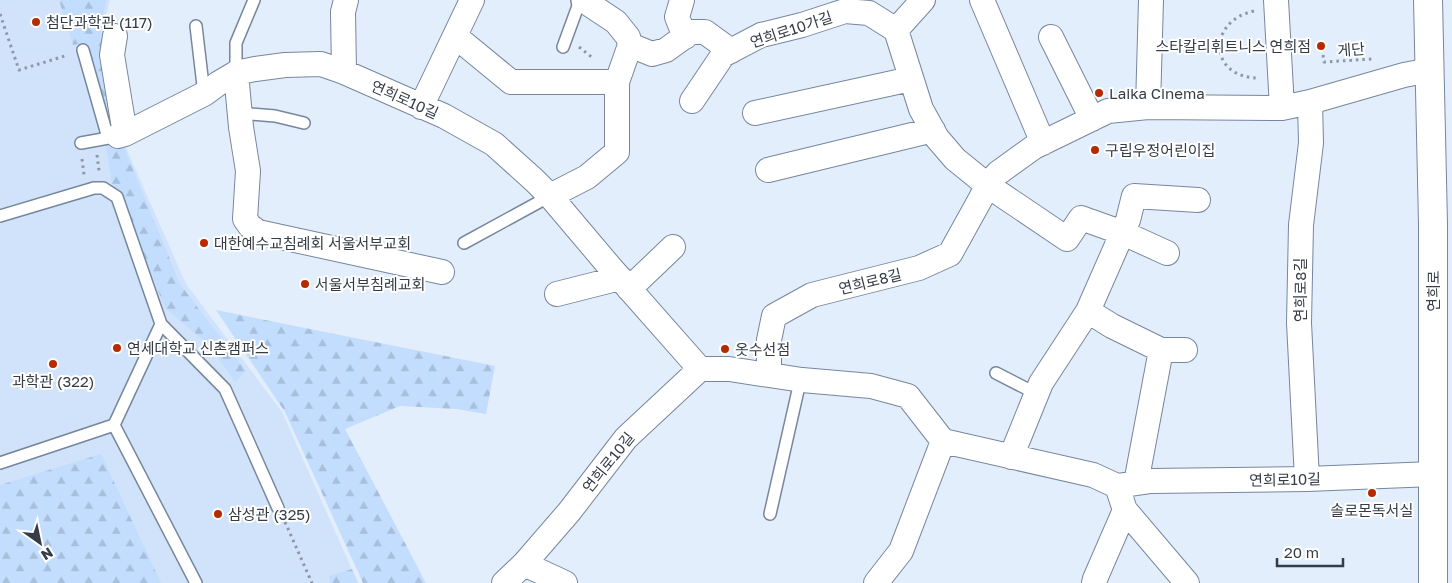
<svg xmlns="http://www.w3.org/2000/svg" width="1452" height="583" viewBox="0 0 1452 583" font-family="'Golos Text','Noto Sans KR',sans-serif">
	<defs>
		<pattern id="forest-firs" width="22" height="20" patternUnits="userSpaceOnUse" patternTransform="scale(1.25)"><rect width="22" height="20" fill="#c3ddfe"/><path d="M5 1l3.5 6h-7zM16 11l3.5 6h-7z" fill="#a8bfdb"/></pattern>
	</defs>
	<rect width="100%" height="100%" fill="#e3eefc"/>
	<path fill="#d0e3fb" d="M 0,0 L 110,0 L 103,26 L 118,142 L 124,143 L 186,284 L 282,412 L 358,583 L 0,583 Z"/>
	<path fill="url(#forest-firs)" d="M 59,0 L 107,0 L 100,25 L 112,116 L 106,116 L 85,43 L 73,45 Z
		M 117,145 L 123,145 L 180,284 L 246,371 L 235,382 L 210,346 L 165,308 L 120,197 L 112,184 L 106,147 Z
		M 216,310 L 495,366 L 486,414 L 456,409 L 400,406 L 345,429 L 426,583 L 363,583 L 285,412 Z
		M 101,454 L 161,583 L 0,583 L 0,485 Z
		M 352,569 L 358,583 L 330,583 L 329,576 Z"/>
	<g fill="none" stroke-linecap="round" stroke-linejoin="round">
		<defs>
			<path id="lane" d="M 196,26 L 204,94
				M 563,47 L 578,6 L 577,0
				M 83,50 L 108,138
				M 236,73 L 236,43 L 254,0
				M 239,113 L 275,116 L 304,123
				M 81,143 L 114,137
				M 0,216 L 94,188 L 103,188 L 117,197 L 161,324 L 225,389 L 278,508
				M 464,243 L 550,196
				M 161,324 L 114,425 L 196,583
				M 996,373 L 1037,394
				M 0,463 L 114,425
				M 770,514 L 799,386 L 802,380"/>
			<path id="street" d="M 682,0 L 677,17 L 685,37
				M 982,0 L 1043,143
				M 1276,0 L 1282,108
				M 896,30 L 921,109 L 937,138 L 955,159 L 987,185 L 1067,239 L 1081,218 L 1123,233 L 1167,253
				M 896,30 L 923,0
				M 115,36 L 112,55 L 125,134
				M 455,36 L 511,82 L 617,82
				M 1051,37 L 1092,119
				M 630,45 L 652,54 L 666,50 L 691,32 L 705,32 L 731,51
				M 344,72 L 343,12 L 346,0
				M 236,73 L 241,127 L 248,171 L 245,219 L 250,226 L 258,232 L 442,272
				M 692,101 L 723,55 L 761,35 L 802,25 L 845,11 L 869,13 L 896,30
				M 421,107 L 472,0
				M 1148,107 L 1151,0
				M 755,113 L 911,79
				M 118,136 L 125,134 L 204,94 L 219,83 L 236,73 L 255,69 L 285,65 L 321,64 L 344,72 L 444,116 L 494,144 L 534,180 L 550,196 L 610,267 L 700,369 L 729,369 L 802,380 L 871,386 L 908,396 L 943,441 L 1093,475 L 1117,486 L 1125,510 L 1095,579 L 1094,583
				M 768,170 L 933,130
				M 550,196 L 587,177 L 617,152 L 617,82 L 630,45 L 628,37 L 616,22 L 589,4 L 585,0
				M 629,289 L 673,247
				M 557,294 L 620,278
				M 1088,311 L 1112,326 L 1161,350 L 1185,350
				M 769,375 L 769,340 L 774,316 L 812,295 L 919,268 L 950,254 L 981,198 L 987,185 L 998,173 L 1034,147 L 1108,111 L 1148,107 L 1282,108 L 1310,102 L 1404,75 L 1430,70
				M 1011,457 L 1041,383 L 1088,311 L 1128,220 L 1134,196 L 1198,200
				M 1307,479 L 1299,323 L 1301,225 L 1311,143 L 1310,102
				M 1136,483 L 1161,350
				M 1117,486 L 1151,481 L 1307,479 L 1433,474
				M 1125,510 L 1187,583
				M 524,564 L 565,583
				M 504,583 L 524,564 L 569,512 L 626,438 L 700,369
				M 876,583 L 901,551 L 943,441"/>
			<path id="secondary" d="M 1428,0 L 1433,224 L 1433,583"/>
		</defs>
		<use href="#lane" stroke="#76879c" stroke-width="14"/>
		<use href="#street" stroke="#76879c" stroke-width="26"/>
		<use href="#secondary" stroke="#76879c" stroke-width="30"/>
		<path stroke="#8e97a3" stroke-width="3" stroke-dasharray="2.5 4" stroke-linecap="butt" d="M 1254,11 C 1207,21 1208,78 1259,78
			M 0,14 L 19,70 L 68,55
			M 579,47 L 594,59
			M 1323,55 L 1324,62 L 1372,59
			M 97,155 L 99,171
			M 82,159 L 84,175
			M 285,522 L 312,583"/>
		<use href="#lane" stroke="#fff" stroke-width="11"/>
		<use href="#street" stroke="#fff" stroke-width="24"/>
		<use href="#secondary" stroke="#fff" stroke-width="28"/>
	</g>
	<g fill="#b52a00" stroke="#fff" stroke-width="2">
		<circle cx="36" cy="22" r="5"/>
		<circle cx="1321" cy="46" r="5"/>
		<circle cx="1099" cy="93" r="5"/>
		<circle cx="1095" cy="150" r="5"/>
		<circle cx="204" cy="243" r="5"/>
		<circle cx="305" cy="284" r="5"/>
		<circle cx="117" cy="348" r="5"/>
		<circle cx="725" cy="349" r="5"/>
		<circle cx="53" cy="364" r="5"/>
		<circle cx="1372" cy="493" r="5"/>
		<circle cx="218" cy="514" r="5"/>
	</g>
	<g text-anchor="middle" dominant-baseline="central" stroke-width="4" stroke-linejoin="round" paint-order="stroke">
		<g font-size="15" fill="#353c45" stroke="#fff" text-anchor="start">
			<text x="46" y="22">첨단과학관 (117)</text>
			<text x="1311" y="46" text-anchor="end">스타칼리휘트니스 연희점</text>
			<text x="1109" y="93">Laika Cinema</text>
			<text x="1105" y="150">구립우정어린이집</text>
			<text x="214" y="243">대한예수교침례회 서울서부교회</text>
			<text x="315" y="284">서울서부침례교회</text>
			<text x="127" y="348">연세대학교 신촌캠퍼스</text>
			<text x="735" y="349">옷수선점</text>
			<text x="53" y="381" text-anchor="middle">과학관 (322)</text>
			<text x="1372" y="510" text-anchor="middle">솔로몬독서실</text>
			<text x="228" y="514">삼성관 (325)</text>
		</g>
		<g font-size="15" fill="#353c45" stroke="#fff">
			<text transform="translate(791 29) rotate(-18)">연희로10가길</text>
			<text transform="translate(1351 49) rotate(-4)">게단</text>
			<text transform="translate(405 99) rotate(24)">연희로10길</text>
			<text transform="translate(870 281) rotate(-14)">연희로8길</text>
			<text transform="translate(1300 290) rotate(-90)">연희로8길</text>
			<text transform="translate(1433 291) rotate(-90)">연희로</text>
			<text transform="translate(608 462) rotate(-51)">연희로10길</text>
			<text transform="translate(1285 479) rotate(-1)">연희로10길</text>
		</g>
	</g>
	<g transform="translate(40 543) rotate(147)" stroke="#ffffff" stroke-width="4" paint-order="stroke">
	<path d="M0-4L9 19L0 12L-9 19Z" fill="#353c45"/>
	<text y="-8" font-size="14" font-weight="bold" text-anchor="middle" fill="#353c45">N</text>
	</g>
	<path d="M1277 558v8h66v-8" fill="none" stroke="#353c45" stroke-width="2.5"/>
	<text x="1284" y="558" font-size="15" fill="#353c45" stroke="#ffffff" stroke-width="4" paint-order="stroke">20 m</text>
</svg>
